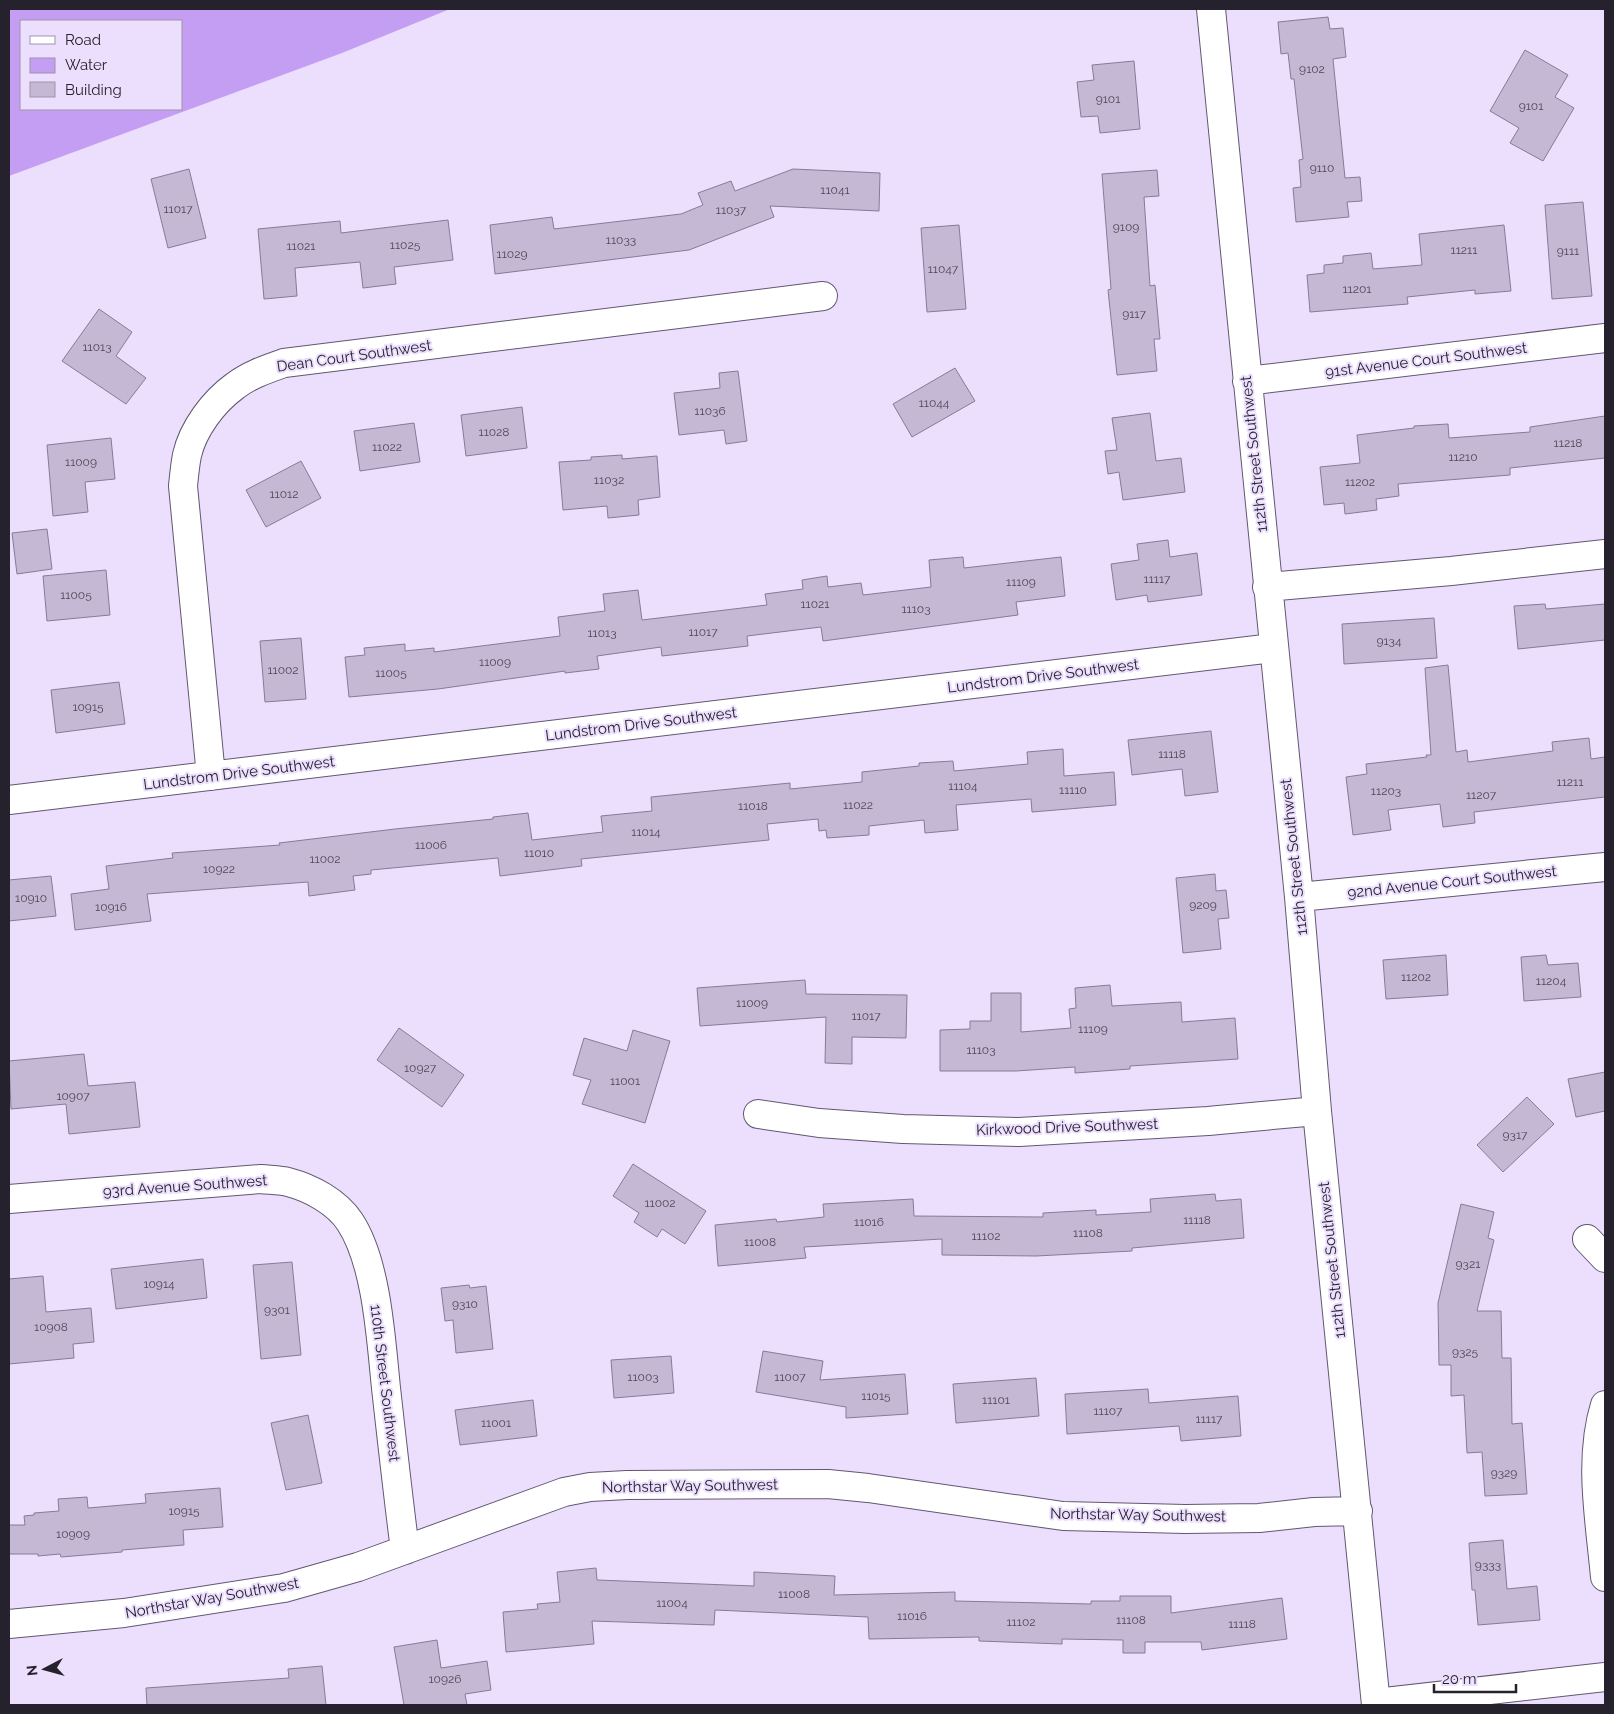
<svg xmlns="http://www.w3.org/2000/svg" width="1614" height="1714" viewBox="0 0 1614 1714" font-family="Raleway,sans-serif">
	<rect width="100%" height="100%" fill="#ecdffe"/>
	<path fill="#c49ef2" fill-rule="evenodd" d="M 9,9 L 450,9 L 342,53 L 9,176 ZM 21,21 L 181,21 L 181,109 L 21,109 Z"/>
	<path fill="#c5b8d5" stroke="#867b96" d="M 1328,17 L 1330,29 L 1343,28 L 1346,57 L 1333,59 L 1345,178 L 1360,177 L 1362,201 L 1347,202 L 1349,217 L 1296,222 L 1293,188 L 1301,187 L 1299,160 L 1303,159 L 1294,79 L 1291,79 L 1288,53 L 1281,54 L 1278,22 Z
		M 1525,50 L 1568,75 L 1555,97 L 1574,108 L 1543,161 L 1510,143 L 1519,128 L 1490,111 Z
		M 1134,61 L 1140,129 L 1100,133 L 1098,116 L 1081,117 L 1077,82 L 1094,80 L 1092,65 Z
		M 189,169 L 206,238 L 168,248 L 151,179 Z
		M 793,169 L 880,173 L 879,211 L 770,206 L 774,217 L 689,250 L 495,274 L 490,225 L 552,217 L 554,229 L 681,214 L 703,205 L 698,193 L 731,181 L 735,191 Z
		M 1157,170 L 1159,196 L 1144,197 L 1150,286 L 1155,285 L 1160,339 L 1154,339 L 1157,371 L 1117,375 L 1108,290 L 1111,289 L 1102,174 Z
		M 1583,202 L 1592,296 L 1552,299 L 1545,205 Z
		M 448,220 L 453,260 L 394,267 L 396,284 L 363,288 L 360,262 L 295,268 L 297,296 L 264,299 L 258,229 L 340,221 L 341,233 Z
		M 959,225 L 966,309 L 927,312 L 921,228 Z
		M 1504,225 L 1511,291 L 1475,294 L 1475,290 L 1407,297 L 1408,304 L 1310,312 L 1307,275 L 1324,273 L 1324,265 L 1343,263 L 1343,256 L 1371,253 L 1373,269 L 1422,265 L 1419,234 Z
		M 99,309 L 132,332 L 116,356 L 146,378 L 126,404 L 62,361 Z
		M 955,368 L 975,401 L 912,437 L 893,404 Z
		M 738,371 L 747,441 L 726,444 L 724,430 L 679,435 L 674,393 L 720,388 L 719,373 Z
		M 522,407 L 527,448 L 466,456 L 461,415 Z
		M 1150,413 L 1156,461 L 1181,458 L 1185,492 L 1123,500 L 1119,472 L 1108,474 L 1105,451 L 1117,450 L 1112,418 Z
		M 1605,416 L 1605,458 L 1510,468 L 1510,475 L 1398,484 L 1399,496 L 1376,499 L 1377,510 L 1345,514 L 1344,503 L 1324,505 L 1320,467 L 1360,463 L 1357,435 L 1414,428 L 1414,426 L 1448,424 L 1449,438 L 1530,432 L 1530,427 Z
		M 414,423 L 420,462 L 360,471 L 354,431 Z
		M 111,438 L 115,479 L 85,482 L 88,512 L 53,516 L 47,445 Z
		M 622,455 L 622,459 L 657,456 L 660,497 L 638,500 L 639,515 L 608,518 L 607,506 L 563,510 L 559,462 L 591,460 L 591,457 Z
		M 301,461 L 321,498 L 266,527 L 246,490 Z
		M 47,529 L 52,569 L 17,574 L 12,533 Z
		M 1168,540 L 1170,557 L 1197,553 L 1202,595 L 1148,602 L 1147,595 L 1116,600 L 1111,564 L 1139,560 L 1137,544 Z
		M 963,557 L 964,568 L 1061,557 L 1065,596 L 1016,602 L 1018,615 L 823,641 L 821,627 L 747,636 L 748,646 L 662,656 L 661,647 L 597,656 L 599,669 L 565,673 L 565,671 L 438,689 L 349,697 L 345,657 L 365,655 L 364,648 L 405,644 L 405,651 L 434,648 L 434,652 L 560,636 L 558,617 L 605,611 L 603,594 L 638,590 L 642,620 L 767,605 L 765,594 L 803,589 L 802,580 L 827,576 L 828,587 L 861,583 L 863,595 L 931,587 L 929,560 Z
		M 106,570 L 110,615 L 47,621 L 43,576 Z
		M 1545,604 L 1546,609 L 1605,604 L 1605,640 L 1518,649 L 1514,606 Z
		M 1434,618 L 1437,658 L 1344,664 L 1342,624 Z
		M 301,638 L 306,699 L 265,702 L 260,641 Z
		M 1448,665 L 1456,752 L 1467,750 L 1468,762 L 1553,751 L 1552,742 L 1589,738 L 1591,759 L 1605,757 L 1605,797 L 1474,812 L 1475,823 L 1443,827 L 1440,804 L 1388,810 L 1391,830 L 1353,835 L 1346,777 L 1367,774 L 1366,764 L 1427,757 L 1426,755 L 1431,755 L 1425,668 Z
		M 119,682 L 125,724 L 56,733 L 51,690 Z
		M 1211,731 L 1218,792 L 1185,796 L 1182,769 L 1132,775 L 1128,740 Z
		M 1063,749 L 1064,776 L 1114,772 L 1116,805 L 1032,812 L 1031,799 L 956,805 L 958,830 L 925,833 L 924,820 L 869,826 L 869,835 L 827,838 L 826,830 L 819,831 L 818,819 L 767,824 L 769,840 L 581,859 L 582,866 L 500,876 L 498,858 L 371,870 L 371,874 L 353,876 L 355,890 L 309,896 L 308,882 L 147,894 L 151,921 L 75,930 L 71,894 L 109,889 L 106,866 L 173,858 L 172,853 L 280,845 L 279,843 L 395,829 L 493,819 L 493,817 L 528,813 L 532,840 L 603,832 L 601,816 L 652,811 L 651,797 L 790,783 L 790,789 L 862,782 L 862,772 L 919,766 L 919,763 L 953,761 L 954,771 L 1028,764 L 1027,752 Z
		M 1215,874 L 1216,891 L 1226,890 L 1229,918 L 1218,919 L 1221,949 L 1183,953 L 1176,878 Z
		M 51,876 L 56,916 L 9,921 L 9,880 Z
		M 1446,955 L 1448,995 L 1386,999 L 1383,960 Z
		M 1546,955 L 1548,965 L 1578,963 L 1581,997 L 1524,1001 L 1521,957 Z
		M 805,980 L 806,994 L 907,995 L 906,1038 L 852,1037 L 852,1064 L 825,1063 L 826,1017 L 700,1026 L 697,988 Z
		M 1110,985 L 1112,1006 L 1181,1002 L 1182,1022 L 1235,1018 L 1238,1059 L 1130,1066 L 1130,1069 L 1075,1073 L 1075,1067 L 1016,1071 L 940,1071 L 940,1030 L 970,1029 L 970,1021 L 991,1021 L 991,993 L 1021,993 L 1021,1032 L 1071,1028 L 1069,1009 L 1076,1008 L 1075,988 Z
		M 399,1028 L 464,1075 L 442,1107 L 377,1060 Z
		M 633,1030 L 670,1041 L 645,1123 L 582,1104 L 591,1080 L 573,1075 L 584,1038 L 627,1051 Z
		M 84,1054 L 88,1086 L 135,1082 L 140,1127 L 69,1134 L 66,1104 L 11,1109 L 9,1061 Z
		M 1605,1072 L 1605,1111 L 1576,1117 L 1568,1079 Z
		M 1527,1097 L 1554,1124 L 1503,1172 L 1477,1145 Z
		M 633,1164 L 706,1211 L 685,1244 L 662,1229 L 657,1237 L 634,1222 L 639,1213 L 613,1196 Z
		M 1215,1194 L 1216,1201 L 1241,1199 L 1244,1238 L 1132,1248 L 1132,1251 L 1036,1256 L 942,1255 L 942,1239 L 804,1247 L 806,1258 L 718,1266 L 715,1225 L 776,1219 L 777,1222 L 824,1217 L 823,1204 L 913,1199 L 914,1216 L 1043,1217 L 1043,1213 L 1096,1210 L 1096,1215 L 1151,1212 L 1150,1199 Z
		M 1461,1204 L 1494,1212 L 1488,1238 L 1494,1240 L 1477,1311 L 1501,1311 L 1502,1358 L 1511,1358 L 1512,1424 L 1522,1423 L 1527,1494 L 1485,1496 L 1482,1452 L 1467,1453 L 1464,1395 L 1451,1396 L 1451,1365 L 1439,1365 L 1438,1303 Z
		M 203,1259 L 207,1298 L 116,1309 L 111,1269 Z
		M 292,1262 L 301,1355 L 261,1359 L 253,1265 Z
		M 43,1276 L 46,1312 L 91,1308 L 94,1342 L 73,1344 L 74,1358 L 9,1364 L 9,1279 Z
		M 469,1285 L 470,1288 L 486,1286 L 493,1349 L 456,1353 L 453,1320 L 445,1321 L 441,1288 Z
		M 763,1351 L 823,1361 L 820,1380 L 905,1374 L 908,1414 L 846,1418 L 846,1407 L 756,1392 Z
		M 671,1356 L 674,1393 L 614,1398 L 611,1360 Z
		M 1036,1378 L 1039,1416 L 956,1423 L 953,1384 Z
		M 1148,1389 L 1149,1403 L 1238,1396 L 1241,1436 L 1181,1441 L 1179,1426 L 1067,1434 L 1065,1394 Z
		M 533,1400 L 537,1436 L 460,1445 L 455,1410 Z
		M 308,1415 L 322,1483 L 286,1490 L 271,1423 Z
		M 220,1488 L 223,1527 L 183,1530 L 184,1545 L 122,1550 L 122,1552 L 61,1557 L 60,1554 L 38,1556 L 38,1554 L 9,1554 L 9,1525 L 25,1525 L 24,1516 L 34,1515 L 34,1513 L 59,1511 L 58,1499 L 87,1497 L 88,1508 L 146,1503 L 145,1494 Z
		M 1503,1540 L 1507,1589 L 1537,1586 L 1540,1620 L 1478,1625 L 1475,1590 L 1472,1590 L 1469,1543 Z
		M 596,1568 L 597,1580 L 754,1586 L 754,1572 L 835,1576 L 834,1595 L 955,1592 L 955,1601 L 1091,1604 L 1091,1601 L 1120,1601 L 1120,1596 L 1171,1596 L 1171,1613 L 1282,1598 L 1287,1639 L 1202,1650 L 1201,1642 L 1145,1642 L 1145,1653 L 1123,1653 L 1123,1640 L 1062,1639 L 1062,1644 L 979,1641 L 979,1637 L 869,1639 L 868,1617 L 715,1610 L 714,1625 L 592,1621 L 594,1644 L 506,1652 L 503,1612 L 538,1609 L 537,1604 L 560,1602 L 557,1572 Z
		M 437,1640 L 441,1668 L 487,1661 L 491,1690 L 465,1694 L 467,1705 L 404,1705 L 394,1647 Z
		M 322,1666 L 326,1705 L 147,1705 L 146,1688 L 289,1678 L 288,1669 Z"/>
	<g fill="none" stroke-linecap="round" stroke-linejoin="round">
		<defs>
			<path id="minor" d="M 1211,9 L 1299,897 L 1317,1111 L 1376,1705
				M 1247,381 L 1605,338
				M 1267,587 L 1451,571 L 1605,554
				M 211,776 L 183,486 C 184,476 185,465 187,455 C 193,429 213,402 235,386 C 249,375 267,369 284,363 L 823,296
				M 9,800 L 1273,648
				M 1299,897 L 1605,867
				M 758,1114 L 819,1123 L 903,1129 L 1019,1132 L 1208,1121 L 1317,1111
				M 9,1199 L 261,1179 C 270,1180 280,1180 288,1182 C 311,1188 337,1202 350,1222 C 377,1263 381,1340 386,1388 C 392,1442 398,1496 405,1550
				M 1587,1239 L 1605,1258
				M 1605,1405 C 1588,1460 1600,1521 1605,1577
				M 9,1624 L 124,1613 L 284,1588 L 358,1567 L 564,1492 L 590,1487 L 627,1485 L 828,1484 L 868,1488 L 1063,1516 L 1185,1519 L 1259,1518 L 1314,1512 L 1358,1511
				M 1376,1703 L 1605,1677"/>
		</defs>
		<use href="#minor" stroke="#625770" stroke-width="30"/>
		<use href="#minor" stroke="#fff" stroke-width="28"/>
	</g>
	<g text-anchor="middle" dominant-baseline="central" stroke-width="4" stroke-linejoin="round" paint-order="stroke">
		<g font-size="12" fill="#4e4857">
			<text x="1312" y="69">9102</text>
			<text x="1108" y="99">9101</text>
			<text x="1531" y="106">9101</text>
			<text x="1322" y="168">9110</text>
			<text x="835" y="190">11041</text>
			<text x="178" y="209">11017</text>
			<text x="731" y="210">11037</text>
			<text x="1126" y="227">9109</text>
			<text x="621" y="240">11033</text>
			<text x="405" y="245">11025</text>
			<text x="301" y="246">11021</text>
			<text x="1464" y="250">11211</text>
			<text x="1568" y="251">9111</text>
			<text x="512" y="254">11029</text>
			<text x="943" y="269">11047</text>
			<text x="1357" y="289">11201</text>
			<text x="1134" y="314">9117</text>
			<text x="97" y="347">11013</text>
			<text x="934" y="403">11044</text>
			<text x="710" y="411">11036</text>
			<text x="494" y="432">11028</text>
			<text x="1568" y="443">11218</text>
			<text x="387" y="447">11022</text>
			<text x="1463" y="457">11210</text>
			<text x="81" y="462">11009</text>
			<text x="609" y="480">11032</text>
			<text x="1360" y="482">11202</text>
			<text x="284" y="494">11012</text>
			<text x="1157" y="579">11117</text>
			<text x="1021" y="582">11109</text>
			<text x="76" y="595">11005</text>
			<text x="815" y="604">11021</text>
			<text x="916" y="609">11103</text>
			<text x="703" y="632">11017</text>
			<text x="602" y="633">11013</text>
			<text x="1389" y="641">9134</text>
			<text x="495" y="662">11009</text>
			<text x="283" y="670">11002</text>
			<text x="391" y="673">11005</text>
			<text x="88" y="707">10915</text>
			<text x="1172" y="754">11118</text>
			<text x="1570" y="782">11211</text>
			<text x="963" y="786">11104</text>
			<text x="1073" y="790">11110</text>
			<text x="1386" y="791">11203</text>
			<text x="1481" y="795">11207</text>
			<text x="858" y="805">11022</text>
			<text x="753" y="806">11018</text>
			<text x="646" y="832">11014</text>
			<text x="431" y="845">11006</text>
			<text x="539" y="853">11010</text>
			<text x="325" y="859">11002</text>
			<text x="219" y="869">10922</text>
			<text x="31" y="898">10910</text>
			<text x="1203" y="905">9209</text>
			<text x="111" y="907">10916</text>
			<text x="1416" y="977">11202</text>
			<text x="1551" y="981">11204</text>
			<text x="752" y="1003">11009</text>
			<text x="866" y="1016">11017</text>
			<text x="1093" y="1029">11109</text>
			<text x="981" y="1050">11103</text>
			<text x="420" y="1068">10927</text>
			<text x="625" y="1081">11001</text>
			<text x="73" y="1096">10907</text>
			<text x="1515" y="1135">9317</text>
			<text x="660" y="1203">11002</text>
			<text x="1197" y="1220">11118</text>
			<text x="869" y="1222">11016</text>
			<text x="1088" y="1233">11108</text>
			<text x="986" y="1236">11102</text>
			<text x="760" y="1242">11008</text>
			<text x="1468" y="1264">9321</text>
			<text x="159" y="1284">10914</text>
			<text x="465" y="1304">9310</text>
			<text x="277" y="1310">9301</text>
			<text x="51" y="1327">10908</text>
			<text x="1465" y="1352">9325</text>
			<text x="643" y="1377">11003</text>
			<text x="790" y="1377">11007</text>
			<text x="876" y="1396">11015</text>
			<text x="996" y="1400">11101</text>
			<text x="1108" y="1411">11107</text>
			<text x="1209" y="1419">11117</text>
			<text x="496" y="1423">11001</text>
			<text x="1504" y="1473">9329</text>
			<text x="184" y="1511">10915</text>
			<text x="73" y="1534">10909</text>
			<text x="1488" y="1565">9333</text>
			<text x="794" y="1594">11008</text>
			<text x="672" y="1603">11004</text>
			<text x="912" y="1616">11016</text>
			<text x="1131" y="1620">11108</text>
			<text x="1021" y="1622">11102</text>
			<text x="1242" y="1624">11118</text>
			<text x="445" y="1679">10926</text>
		</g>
		<g font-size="15" fill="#26222d" stroke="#ecdffe">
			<text transform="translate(354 356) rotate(-8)">Dean Court Southwest</text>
			<text transform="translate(1426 360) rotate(-7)">91st Avenue Court Southwest</text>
			<text transform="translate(1254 454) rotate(-96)">112th Street Southwest</text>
			<text transform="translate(1043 676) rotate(-7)">Lundstrom Drive Southwest</text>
			<text transform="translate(641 724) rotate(-7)">Lundstrom Drive Southwest</text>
			<text transform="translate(239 773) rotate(-7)">Lundstrom Drive Southwest</text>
			<text transform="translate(1294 857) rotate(-96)">112th Street Southwest</text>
			<text transform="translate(1452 882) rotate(-6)">92nd Avenue Court Southwest</text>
			<text transform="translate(1067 1127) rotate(-2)">Kirkwood Drive Southwest</text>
			<text transform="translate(185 1186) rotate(-4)">93rd Avenue Southwest</text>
			<text transform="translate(1332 1260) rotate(-96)">112th Street Southwest</text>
			<text transform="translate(385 1383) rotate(83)">110th Street Southwest</text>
			<text transform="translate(690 1486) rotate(-1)">Northstar Way Southwest</text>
			<text transform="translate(1138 1515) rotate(1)">Northstar Way Southwest</text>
			<text transform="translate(212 1598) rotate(-10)">Northstar Way Southwest</text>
		</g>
	</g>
	<rect width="1614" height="1714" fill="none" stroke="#26222d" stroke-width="20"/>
	<rect x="20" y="20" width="162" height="90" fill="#ecdffe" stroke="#9d93aa"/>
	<rect x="30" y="36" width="25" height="8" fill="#ffffff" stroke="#9d93aa"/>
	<text x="65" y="45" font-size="15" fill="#26222d">Road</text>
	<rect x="30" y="58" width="25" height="15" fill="#c49ef2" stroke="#9d93aa"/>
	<text x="65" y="70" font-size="15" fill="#26222d">Water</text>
	<rect x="30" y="82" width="25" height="15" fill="#c5b8d5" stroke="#9d93aa"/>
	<text x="65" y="95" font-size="15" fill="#26222d">Building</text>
	<g transform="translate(45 1669) rotate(264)" stroke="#ecdffe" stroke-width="4" paint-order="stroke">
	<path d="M0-4L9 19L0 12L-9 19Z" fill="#26222d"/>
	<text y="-8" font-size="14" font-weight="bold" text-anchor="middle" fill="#26222d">N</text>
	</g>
	<path d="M1434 1684v8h82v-8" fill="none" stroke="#26222d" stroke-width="2.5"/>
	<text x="1442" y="1684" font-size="15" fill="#26222d" stroke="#ecdffe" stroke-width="4" paint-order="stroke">20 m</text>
</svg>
